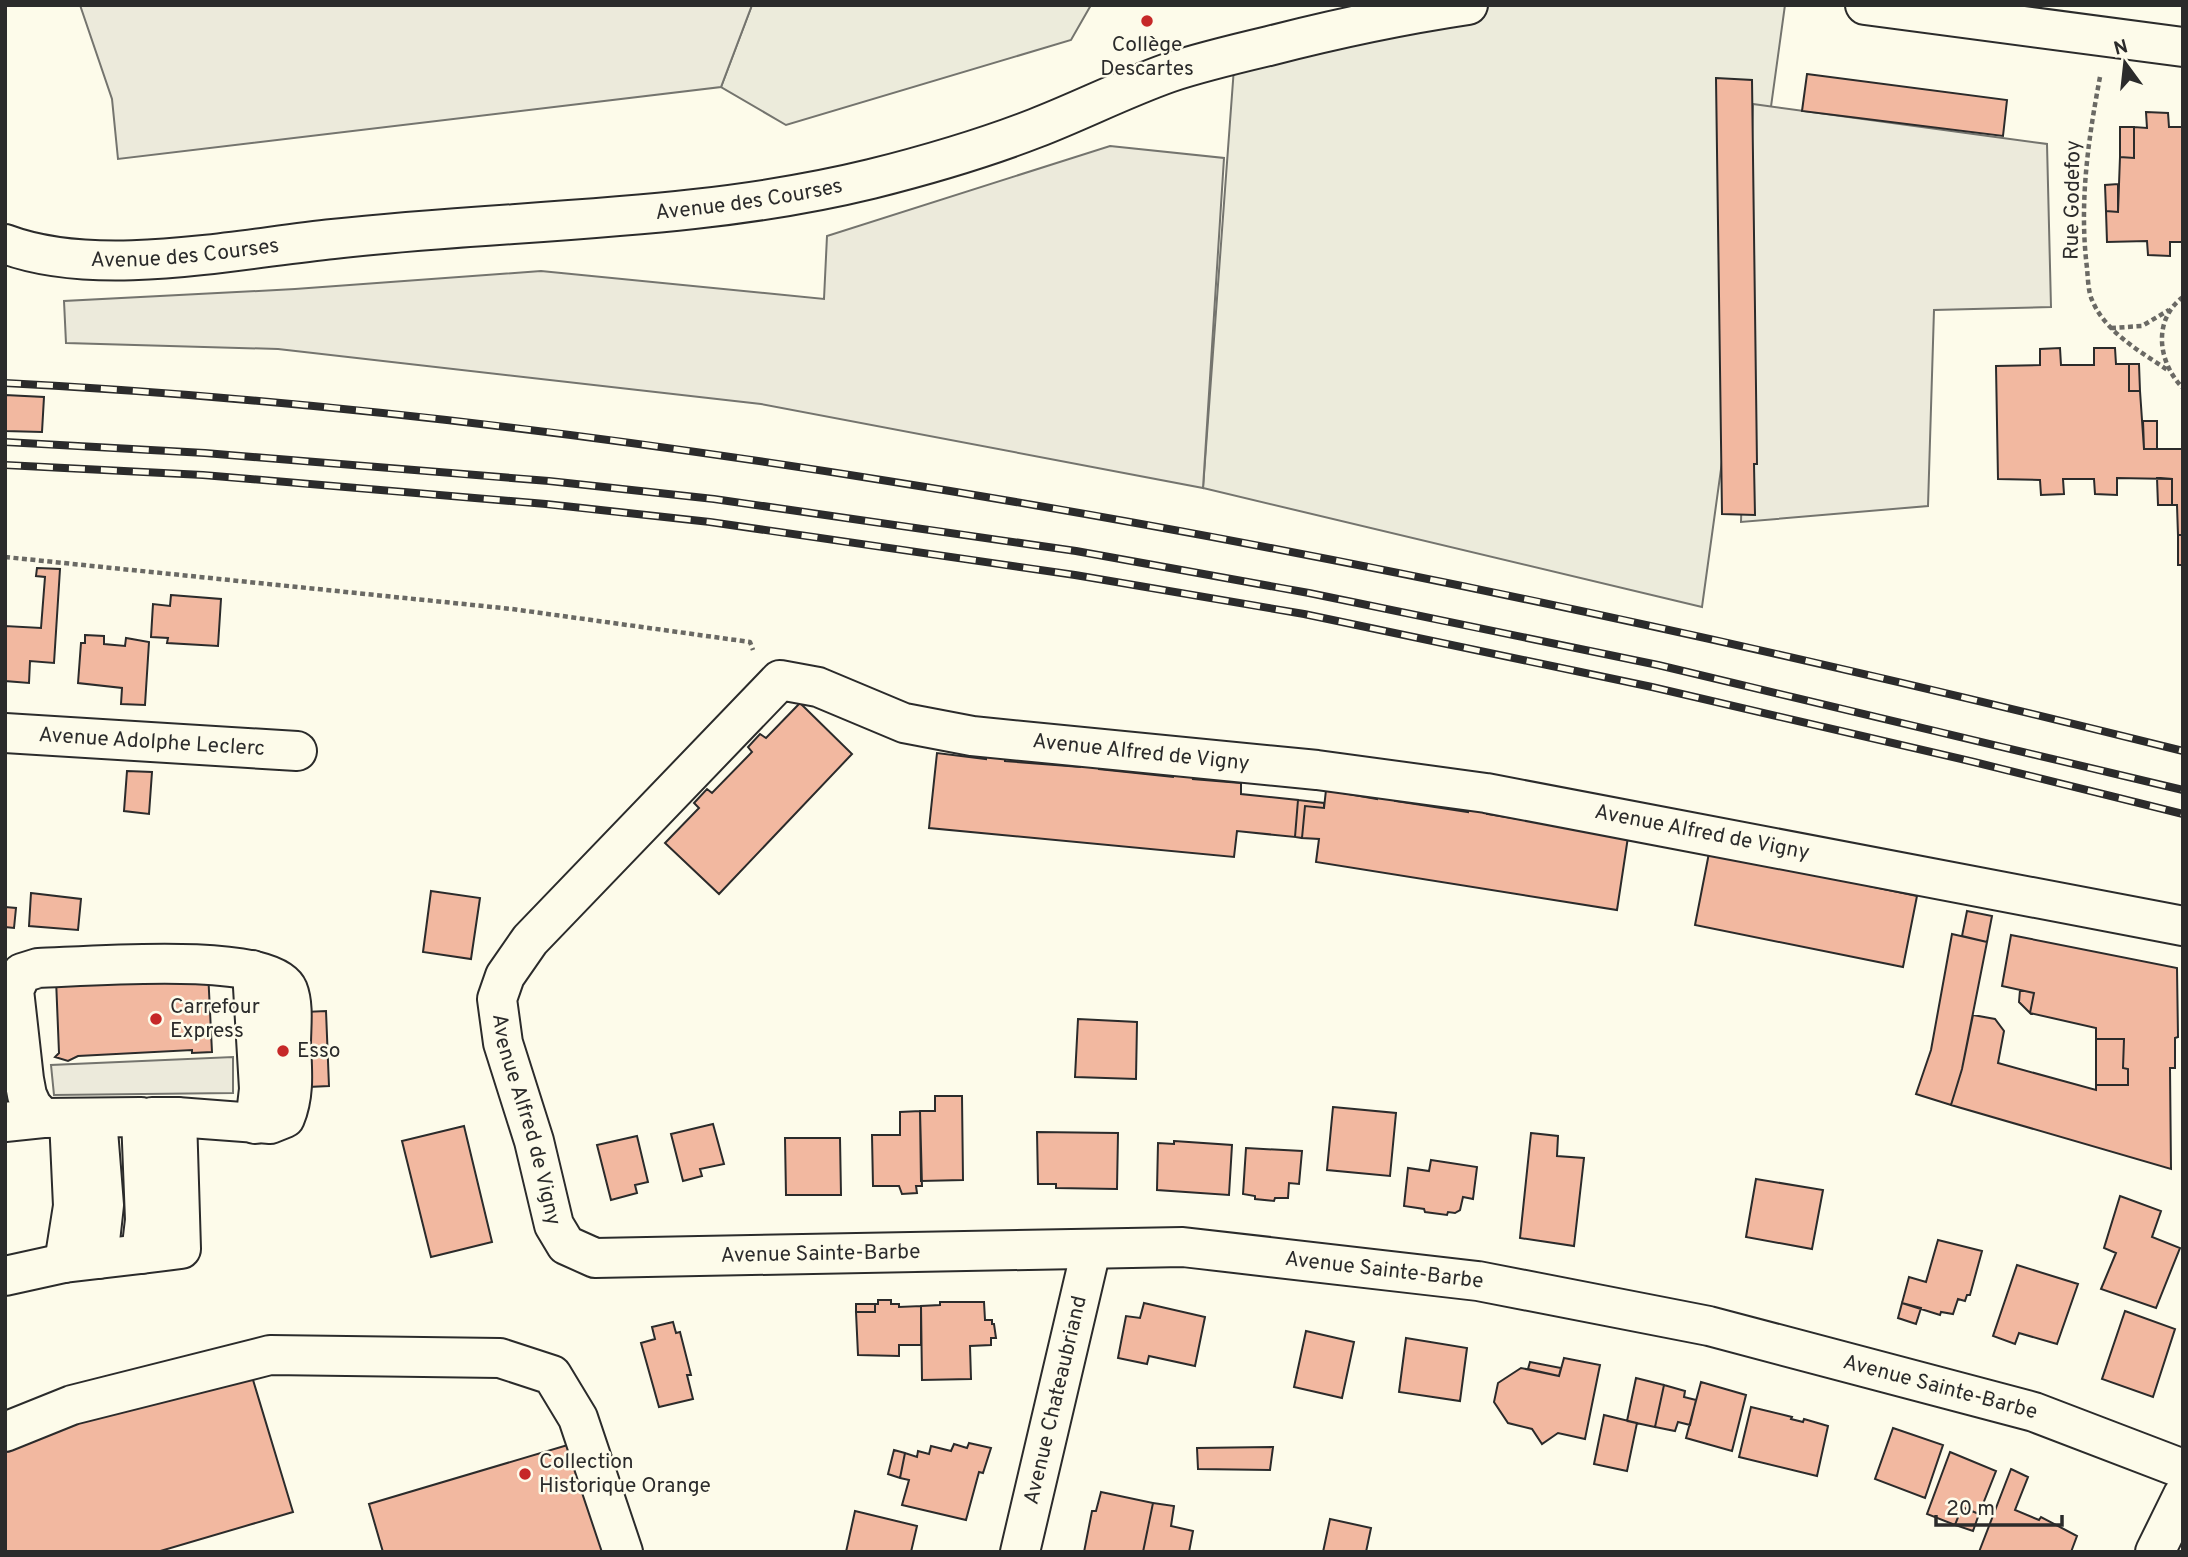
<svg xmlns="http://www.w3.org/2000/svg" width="2188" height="1557" viewBox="0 0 2188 1557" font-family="Overpass,sans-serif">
	<rect width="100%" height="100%" fill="#fdfbea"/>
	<path fill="#ecebdb" stroke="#74746e" stroke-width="2" d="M 752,5 L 1091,5 L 1071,40 L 786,125 L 721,87 Z
		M 1468,5 L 1785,5 L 1702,607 L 1203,488 L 1235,54 Z"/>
	<path fill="#eceadb" stroke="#74746e" stroke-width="2" d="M 80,5 L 752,5 L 721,87 L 118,159 L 112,99 Z
		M 1753,104 L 2047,144 L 2051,307 L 1934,310 L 1928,506 L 1741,522 Z
		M 1110,146 L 1224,158 L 1203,488 L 761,404 L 278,349 L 66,343 L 64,301 L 295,289 L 541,271 L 824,299 L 827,236 Z
		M 233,1057 L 233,1093 L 54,1095 L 51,1065 Z"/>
	<path fill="#f2b8a0" stroke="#2b2b2b" stroke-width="2" d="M 1807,74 L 2007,100 L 2003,136 L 1802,111 Z
		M 1716,78 L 1752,80 L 1757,464 L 1754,464 L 1755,515 L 1722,514 Z
		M 2146,112 L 2168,113 L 2169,127 L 2183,127 L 2183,242 L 2170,242 L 2170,256 L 2148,255 L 2147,241 L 2107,242 L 2106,211 L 2118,212 L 2120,157 L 2134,158 L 2134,127 L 2147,128 Z
		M 2120,127 L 2134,127 L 2134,158 L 2120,157 Z
		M 2118,184 L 2118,212 L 2106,211 L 2105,185 Z
		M 2060,348 L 2061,365 L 2094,365 L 2094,348 L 2115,348 L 2116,364 L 2129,364 L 2129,391 L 2140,391 L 2144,449 L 2183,449 L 2183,535 L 2178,535 L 2177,505 L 2172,505 L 2172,479 L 2117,478 L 2117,495 L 2095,494 L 2094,479 L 2063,479 L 2064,494 L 2041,495 L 2040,480 L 1998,479 L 1996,366 L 2040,365 L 2040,349 Z
		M 2129,364 L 2139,364 L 2140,391 L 2129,391 Z
		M 5,395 L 44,397 L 42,432 L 5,431 Z
		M 2143,421 L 2157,421 L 2157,449 L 2144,449 Z
		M 2157,478 L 2172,479 L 2172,505 L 2158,505 Z
		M 2178,535 L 2183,535 L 2183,565 L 2178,565 Z
		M 37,568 L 60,569 L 54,663 L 30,661 L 29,683 L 5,681 L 5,626 L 41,628 L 45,577 L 36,576 Z
		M 171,595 L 221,599 L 218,646 L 167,643 L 168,638 L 151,637 L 153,604 L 170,606 Z
		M 85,635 L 104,636 L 104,644 L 125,646 L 126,638 L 149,642 L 145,705 L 121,704 L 122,688 L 78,683 L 81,643 L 85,643 Z
		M 800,703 L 852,754 L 719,894 L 665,843 L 699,808 L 694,803 L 707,789 L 712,793 L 752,752 L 748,747 L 760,734 L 766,738 Z
		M 986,752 L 1005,753 L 1005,761 L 1080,767 L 1080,761 L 1099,762 L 1099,769 L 1173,777 L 1174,770 L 1194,771 L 1193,779 L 1241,783 L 1241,794 L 1298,800 L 1295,837 L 1237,831 L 1234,857 L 929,828 L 937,753 L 986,759 Z
		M 127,771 L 152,772 L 149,814 L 124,811 Z
		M 1326,790 L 1377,799 L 1378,790 L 1396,794 L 1395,801 L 1468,812 L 1469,804 L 1487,807 L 1487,814 L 1628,837 L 1617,910 L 1316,862 L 1319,839 L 1302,838 L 1305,806 L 1324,808 Z
		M 1298,800 L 1324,803 L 1324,808 L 1305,806 L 1302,838 L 1295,837 Z
		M 1709,853 L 1850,882 L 1852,874 L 1871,878 L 1869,886 L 1917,896 L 1903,967 L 1695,925 Z
		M 431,891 L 480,898 L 471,959 L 423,952 Z
		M 31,893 L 81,899 L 78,930 L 29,926 Z
		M 5,907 L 16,908 L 14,928 L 5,927 Z
		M 1967,911 L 1992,916 L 1987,942 L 1962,936 Z
		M 1952,934 L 1987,942 L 1962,1069 L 1951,1105 L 1916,1094 L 1931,1050 Z
		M 2011,935 L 2177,968 L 2178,1037 L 2175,1038 L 2175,1068 L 2170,1068 L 2171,1169 L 1951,1105 L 1962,1069 L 1973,1015 L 1995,1019 L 2004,1031 L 1998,1063 L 2096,1090 L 2096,1085 L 2128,1085 L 2128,1069 L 2123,1068 L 2124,1039 L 2096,1039 L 2096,1028 L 2030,1013 L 2034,993 L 2002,986 Z
		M 208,971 L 212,1052 L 192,1053 L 192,1050 L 78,1056 L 68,1061 L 55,1057 L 59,1053 L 56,979 Z
		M 2020,990 L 2034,993 L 2030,1013 L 2019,1002 Z
		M 326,1011 L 329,1086 L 241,1090 L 238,1015 Z
		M 1078,1019 L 1137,1022 L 1136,1079 L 1075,1077 Z
		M 2096,1039 L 2124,1039 L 2123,1068 L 2128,1069 L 2128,1085 L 2096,1085 Z
		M 935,1096 L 962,1096 L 963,1180 L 921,1181 L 920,1111 L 935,1111 Z
		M 1333,1107 L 1396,1113 L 1390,1176 L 1327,1170 Z
		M 920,1111 L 922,1186 L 916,1186 L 917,1193 L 902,1194 L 899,1186 L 873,1186 L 872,1135 L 900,1135 L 900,1112 Z
		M 713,1124 L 724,1164 L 700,1169 L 702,1176 L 683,1181 L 671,1134 Z
		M 464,1126 L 492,1242 L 431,1257 L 402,1141 Z
		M 1037,1132 L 1118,1133 L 1117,1189 L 1056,1188 L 1056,1184 L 1038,1184 Z
		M 1531,1133 L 1558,1136 L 1557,1156 L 1584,1158 L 1574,1246 L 1520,1238 Z
		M 637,1136 L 648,1182 L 635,1185 L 637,1193 L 611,1200 L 597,1145 Z
		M 785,1138 L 840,1138 L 841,1195 L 786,1195 Z
		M 1174,1141 L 1232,1145 L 1229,1195 L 1157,1190 L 1158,1143 L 1174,1144 Z
		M 1246,1148 L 1302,1151 L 1299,1184 L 1289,1183 L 1288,1198 L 1275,1198 L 1274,1201 L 1255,1199 L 1255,1196 L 1243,1194 Z
		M 1431,1160 L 1477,1167 L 1473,1199 L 1463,1197 L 1460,1210 L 1455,1213 L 1448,1212 L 1447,1215 L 1425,1212 L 1424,1209 L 1404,1206 L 1408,1168 L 1429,1171 Z
		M 1756,1179 L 1823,1190 L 1812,1249 L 1746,1237 Z
		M 2120,1196 L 2161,1211 L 2152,1237 L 2180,1248 L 2156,1308 L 2101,1289 L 2116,1253 L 2104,1248 Z
		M 1938,1240 L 1982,1251 L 1970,1295 L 1967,1295 L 1965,1301 L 1958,1299 L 1953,1314 L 1941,1312 L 1940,1315 L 1902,1303 L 1909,1277 L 1926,1282 Z
		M 2017,1265 L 2078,1284 L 2057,1344 L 2019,1333 L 2015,1344 L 1993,1336 Z
		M 878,1300 L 891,1300 L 891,1304 L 899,1304 L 899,1307 L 921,1306 L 921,1345 L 899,1345 L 899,1356 L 858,1355 L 856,1312 L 875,1312 L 875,1304 L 878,1304 Z
		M 940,1302 L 984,1302 L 985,1320 L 992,1320 L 992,1324 L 994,1324 L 996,1338 L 991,1338 L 991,1345 L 970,1346 L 971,1379 L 922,1380 L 921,1306 L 940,1305 Z
		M 1144,1303 L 1205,1317 L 1195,1366 L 1149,1356 L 1147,1364 L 1118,1358 L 1126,1316 L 1140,1318 Z
		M 1902,1303 L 1921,1308 L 1916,1324 L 1898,1318 Z
		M 856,1304 L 875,1304 L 875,1312 L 856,1312 Z
		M 2125,1311 L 2175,1329 L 2153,1397 L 2102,1379 Z
		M 673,1322 L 676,1333 L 680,1332 L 691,1375 L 687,1375 L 693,1399 L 659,1407 L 641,1343 L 655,1339 L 652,1327 Z
		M 1306,1331 L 1354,1342 L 1342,1398 L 1294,1387 Z
		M 1406,1338 L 1467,1348 L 1460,1401 L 1399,1392 Z
		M 1564,1358 L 1600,1365 L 1585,1439 L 1558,1433 L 1542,1444 L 1532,1429 L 1508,1423 L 1494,1402 L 1498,1383 L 1521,1368 L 1559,1376 Z
		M 1530,1362 L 1561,1368 L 1559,1376 L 1528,1369 Z
		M 250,1370 L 293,1512 L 157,1552 L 5,1552 L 5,1441 Z
		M 1636,1378 L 1664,1385 L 1655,1427 L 1627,1421 Z
		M 1701,1382 L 1746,1395 L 1732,1451 L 1686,1438 Z
		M 1664,1385 L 1685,1391 L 1684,1397 L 1696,1400 L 1690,1425 L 1678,1422 L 1675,1431 L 1655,1427 Z
		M 1751,1407 L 1792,1417 L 1791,1419 L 1803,1422 L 1804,1419 L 1828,1426 L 1817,1476 L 1739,1457 Z
		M 1604,1415 L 1637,1423 L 1627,1471 L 1594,1464 Z
		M 1893,1428 L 1943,1445 L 1925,1498 L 1875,1479 Z
		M 969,1443 L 991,1448 L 983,1473 L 979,1472 L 966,1520 L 902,1505 L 909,1480 L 900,1478 L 905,1453 L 917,1457 L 918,1451 L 929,1454 L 931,1446 L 951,1451 L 954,1444 L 967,1448 Z
		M 571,1444 L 603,1552 L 383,1552 L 369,1504 Z
		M 1273,1447 L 1270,1470 L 1198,1469 L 1197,1448 Z
		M 894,1450 L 905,1453 L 900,1478 L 888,1474 Z
		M 1950,1452 L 1996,1471 L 1979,1514 L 1962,1507 L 1955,1525 L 1927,1514 Z
		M 2011,1469 L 2028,1477 L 2015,1510 L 2039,1520 L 2041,1517 L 2077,1536 L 2071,1552 L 1979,1552 Z
		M 1101,1492 L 1153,1503 L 1143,1552 L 1084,1552 L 1092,1511 L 1096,1511 Z
		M 1153,1503 L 1174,1506 L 1171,1526 L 1193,1531 L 1189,1552 L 1143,1552 Z
		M 1962,1507 L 1979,1514 L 1973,1531 L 1955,1525 Z
		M 855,1511 L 917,1526 L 911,1552 L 846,1552 Z
		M 1330,1519 L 1371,1528 L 1366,1552 L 1323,1552 Z"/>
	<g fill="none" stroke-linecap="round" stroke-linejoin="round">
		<defs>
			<g id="minor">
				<path d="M 1865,5 L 2183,47"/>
				<path id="s1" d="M 5,244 C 98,279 235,249 333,239 C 512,219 695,222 871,179 C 927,165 982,149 1036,128 C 1080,111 1123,89 1168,73 C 1201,62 1235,54 1269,46 C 1335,29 1401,15 1468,5"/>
				<path id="s2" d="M 5,733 L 297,751"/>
				<path id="s3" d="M 2183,926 L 1486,793 L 1317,770 L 972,736 L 904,723 L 818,687 L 780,680 L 530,940 L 505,976 L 497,999 L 503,1043 L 534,1141 L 554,1225 L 566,1245 L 595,1258 L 1183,1247 L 1478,1281 L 1709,1326 L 2034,1412 L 2183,1469"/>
				<path d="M 252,970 L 259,1089 L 255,1124"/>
				<path d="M 43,1118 L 32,1106 L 27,1095 L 24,1079 L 14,990 L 22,973 L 38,968 C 80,967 271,950 288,990 C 294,1005 291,1028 291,1044 C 292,1069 295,1094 285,1118 L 270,1124 L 177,1117"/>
				<path d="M 97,1118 L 104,1205 L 98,1259"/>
				<path d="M 5,1122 L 43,1118 L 141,1117 L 145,1220 L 141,1254 L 64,1263 L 5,1276"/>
				<path d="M 141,1254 L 181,1249 L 177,1117 L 152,1117"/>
				<path d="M 64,1263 L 73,1206 L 69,1119"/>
				<path d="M 5,1432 L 72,1405 L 270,1355 L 500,1358 L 552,1375 L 578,1418 L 623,1552"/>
				<path id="s4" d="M 1020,1552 L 1091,1250"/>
				<path d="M 2155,1552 L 2183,1495"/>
			</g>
		</defs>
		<use href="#minor" stroke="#2b2b2b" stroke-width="42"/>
		<path stroke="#6a6964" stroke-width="4.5" stroke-dasharray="5 3.5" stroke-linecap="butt" d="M 2100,77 C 2088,140 2079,204 2087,268 C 2088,278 2088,291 2092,300 C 2105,332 2141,352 2169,371
			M 2183,297 C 2152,320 2158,363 2183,388
			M 2111,328 L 2142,326 L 2169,310
			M 5,557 L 512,609 L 750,642 L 753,650"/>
		<use href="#minor" stroke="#fdfbea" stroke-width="38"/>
		<defs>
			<path id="rail" d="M 5,383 C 301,398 596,434 888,481 C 1324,550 1755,644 2183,751
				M 5,442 L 205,453 L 549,481 L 714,499 L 1076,551 L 1309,593 L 1658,665 L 2183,790
				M 5,465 L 203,475 L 546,504 L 710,522 L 1075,575 L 1304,614 L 1652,687 L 1974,762 L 2183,814"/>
		</defs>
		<use href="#rail" stroke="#2b2b2b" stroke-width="8"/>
		<use href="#rail" stroke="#fdfbea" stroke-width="5" stroke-dasharray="16" stroke-linecap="butt"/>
	</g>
	<g fill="#c62828" stroke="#fdfbea" stroke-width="2.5">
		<circle cx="1147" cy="21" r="7"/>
		<circle cx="156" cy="1019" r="7"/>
		<circle cx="283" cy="1051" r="7"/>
		<circle cx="525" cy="1474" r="7"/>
	</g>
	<g text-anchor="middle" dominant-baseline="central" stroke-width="5" stroke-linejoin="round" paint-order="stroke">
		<g font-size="21" fill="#2b2b2b" stroke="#fdfbea" text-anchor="start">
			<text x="1147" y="45" text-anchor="middle">Collège<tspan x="1147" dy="24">Descartes</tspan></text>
			<text x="170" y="1007">Carrefour<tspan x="170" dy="24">Express</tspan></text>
			<text x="297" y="1051">Esso</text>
			<text x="539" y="1462">Collection<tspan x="539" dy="24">Historique Orange</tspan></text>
		</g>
		<g font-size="21" fill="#2b2b2b" stroke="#fdfbea">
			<text stroke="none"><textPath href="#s1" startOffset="749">Avenue des Courses</textPath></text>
			<text transform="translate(2073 200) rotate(-89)">Rue Godefoy</text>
			<text stroke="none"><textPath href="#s1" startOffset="182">Avenue des Courses</textPath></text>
			<text stroke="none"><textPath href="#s2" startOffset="147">Avenue Adolphe Leclerc</textPath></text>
			<text transform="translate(1141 753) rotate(6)">Avenue Alfred de Vigny</text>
			<text transform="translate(1702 833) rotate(11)">Avenue Alfred de Vigny</text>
			<text stroke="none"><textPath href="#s3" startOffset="1981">Avenue Alfred de Vigny</textPath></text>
			<text stroke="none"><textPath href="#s3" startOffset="2371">Avenue Sainte-Barbe</textPath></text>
			<text stroke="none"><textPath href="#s3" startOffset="2936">Avenue Sainte-Barbe</textPath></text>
			<text stroke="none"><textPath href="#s3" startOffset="3505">Avenue Sainte-Barbe</textPath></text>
			<text stroke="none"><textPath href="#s4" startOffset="156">Avenue Chateaubriand</textPath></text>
		</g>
	</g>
	<rect width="2188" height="1557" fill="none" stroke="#2b2b2b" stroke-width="14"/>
	<g transform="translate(2125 63) rotate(345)" stroke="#fdfbea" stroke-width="5" paint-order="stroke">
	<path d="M0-5L12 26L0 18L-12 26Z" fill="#2b2b2b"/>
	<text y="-10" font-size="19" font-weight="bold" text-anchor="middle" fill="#2b2b2b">N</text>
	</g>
	<path d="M1936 1515v10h126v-10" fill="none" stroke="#2b2b2b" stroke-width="3.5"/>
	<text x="1946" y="1515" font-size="21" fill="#2b2b2b" stroke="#fdfbea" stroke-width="5" paint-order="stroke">20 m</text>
</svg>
